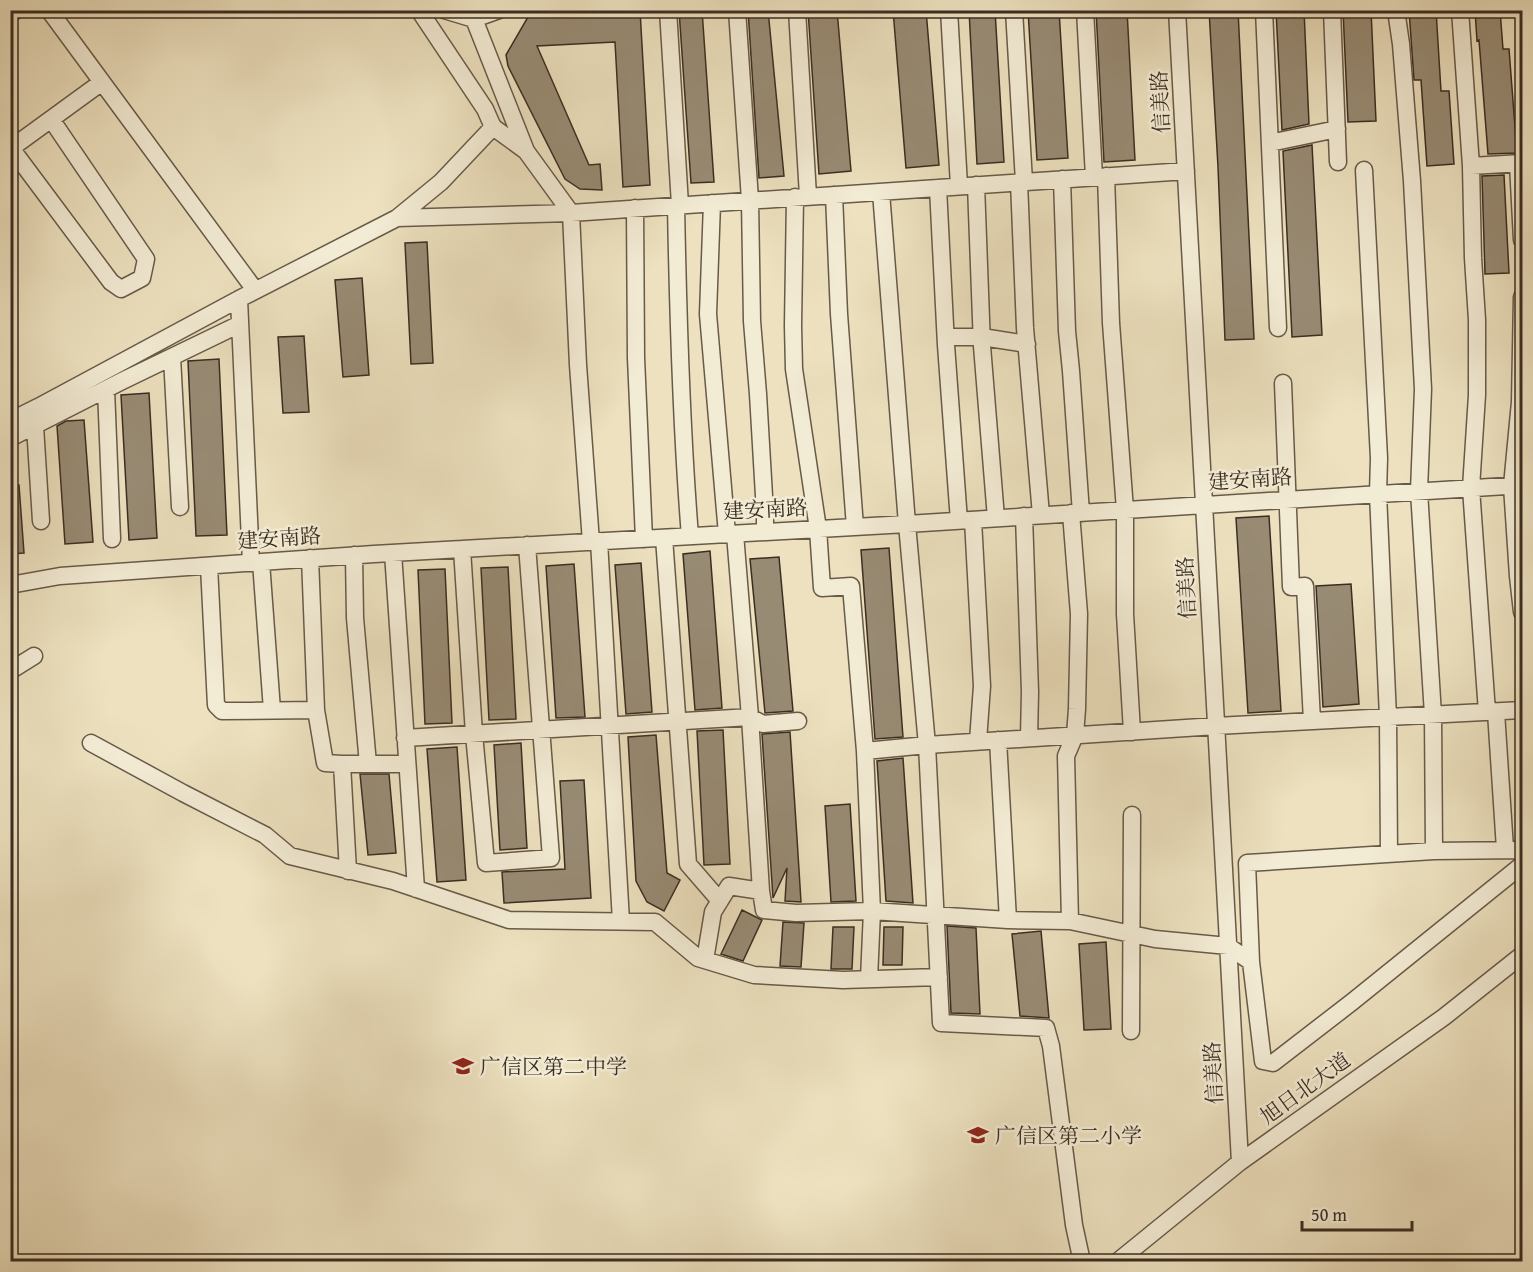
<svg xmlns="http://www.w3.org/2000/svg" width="1533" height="1272" viewBox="0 0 1533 1272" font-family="'Gentium Book Plus','Noto Serif SC',serif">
	<rect width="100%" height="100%" fill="#ede1bf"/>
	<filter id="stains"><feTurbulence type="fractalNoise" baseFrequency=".00333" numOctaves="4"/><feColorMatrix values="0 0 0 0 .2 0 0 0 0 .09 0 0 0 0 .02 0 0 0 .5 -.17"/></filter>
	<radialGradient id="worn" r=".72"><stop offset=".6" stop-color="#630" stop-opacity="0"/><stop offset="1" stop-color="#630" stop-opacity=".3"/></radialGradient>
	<path fill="#988b74" stroke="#3b2d22" stroke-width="1.5" d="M 532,10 L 640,10 L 650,185 L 623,187 L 615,42 L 537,46 L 589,165 L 600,164 L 602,190 L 580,189 L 565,179 L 508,66 L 506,55 Z
		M 679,10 L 702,10 L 714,182 L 691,183 Z
		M 748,10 L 768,10 L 784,176 L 759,178 Z
		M 808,10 L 837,10 L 851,171 L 819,174 Z
		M 893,10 L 926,10 L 939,165 L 906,168 Z
		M 969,10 L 995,10 L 1004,162 L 977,164 Z
		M 1028,10 L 1059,10 L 1068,158 L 1037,160 Z
		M 1096,10 L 1127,10 L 1135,160 L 1104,162 Z
		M 1209,10 L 1238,10 L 1254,339 L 1225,340 L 1218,167 Z
		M 1276,10 L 1304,10 L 1309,124 L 1282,130 Z
		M 1343,10 L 1371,10 L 1376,121 L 1348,122 Z
		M 1409,10 L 1436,10 L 1441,91 L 1449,91 L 1454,164 L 1427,166 L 1421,80 L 1414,80 Z
		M 1475,10 L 1500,10 L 1503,49 L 1509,49 L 1517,153 L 1488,154 L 1479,40 L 1477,41 Z
		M 1312,145 L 1322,335 L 1292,337 L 1283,151 Z
		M 1504,175 L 1509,273 L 1485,274 L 1482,176 Z
		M 427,242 L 433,363 L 411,364 L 405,243 Z
		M 362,278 L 369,375 L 343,377 L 335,280 Z
		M 304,336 L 309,412 L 283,413 L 278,337 Z
		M 219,359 L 227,535 L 196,536 L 188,361 Z
		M 149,393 L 157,538 L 129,540 L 121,395 Z
		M 84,420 L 93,542 L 65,544 L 57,426 L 66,421 Z
		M 10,485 L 19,485 L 24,553 L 10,554 Z
		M 1269,516 L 1281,711 L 1248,713 L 1236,518 Z
		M 889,548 L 903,737 L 875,739 L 861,550 Z
		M 710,551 L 722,708 L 695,710 L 683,554 Z
		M 779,557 L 793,711 L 765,713 L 750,559 Z
		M 641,563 L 652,712 L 626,714 L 615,565 Z
		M 574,564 L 585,717 L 556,718 L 546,566 Z
		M 508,567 L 516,719 L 489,720 L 481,568 Z
		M 445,569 L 452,723 L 425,724 L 418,570 Z
		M 1351,584 L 1359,704 L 1323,707 L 1316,586 Z
		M 723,730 L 730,864 L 704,865 L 697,731 Z
		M 790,732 L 797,838 L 801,902 L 785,901 L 787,868 L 773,898 L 762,734 Z
		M 656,735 L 667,873 L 680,880 L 664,911 L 647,902 L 636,881 L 628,737 Z
		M 521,743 L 527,848 L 500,850 L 494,745 Z
		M 457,747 L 466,880 L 437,882 L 427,749 Z
		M 903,758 L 913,903 L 886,901 L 877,761 Z
		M 360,774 L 389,774 L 396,853 L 368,855 Z
		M 584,780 L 591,898 L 504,903 L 502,872 L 565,869 L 560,781 Z
		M 850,804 L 856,901 L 831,902 L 825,806 Z
		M 742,910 L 762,920 L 743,961 L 721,954 Z
		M 783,922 L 804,923 L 801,967 L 780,966 Z
		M 947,926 L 976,928 L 980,1014 L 951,1013 Z
		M 833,927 L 854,927 L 852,969 L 831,969 Z
		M 884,927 L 903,927 L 902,965 L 883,965 Z
		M 1041,931 L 1049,1018 L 1020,1016 L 1012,934 Z
		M 1106,942 L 1111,1029 L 1084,1030 L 1079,944 Z"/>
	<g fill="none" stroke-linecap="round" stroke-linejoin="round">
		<defs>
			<path id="minor" d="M 49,10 L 255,290
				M 444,10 L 474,19
				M 668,10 L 680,205
				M 737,10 L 750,200 L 752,321 L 758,394 L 765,513 L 765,532
				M 797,10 L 808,196
				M 949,10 L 959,186
				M 1014,10 L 1024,182
				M 1085,10 L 1094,177
				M 1177,10 L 1240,1162
				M 1264,10 L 1278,328
				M 1332,10 L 1338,162
				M 1396,10 L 1401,44 L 1412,181 L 1423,389 L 1419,491 L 1433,715 L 1434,851
				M 1460,10 L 1471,166 L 1473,258 L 1477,320 L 1477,395 L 1471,488 L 1487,712
				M 10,15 L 16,10
				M 474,19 L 526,151 L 571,213 L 578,365 L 591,542
				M 474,19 L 499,10
				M 493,127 L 526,151
				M 1270,143 L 1337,129
				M 11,148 L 111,282 L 121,289 L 142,278 L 146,259 L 51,119
				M 10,149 L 102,82
				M 1518,164 L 1522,240
				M 1471,166 L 1522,163
				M 1364,170 L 1379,458 L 1378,494 L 1388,717 L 1389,854
				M 1106,176 L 1111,323 L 1125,510 L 1125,614 L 1132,732
				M 1062,179 L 1067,331 L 1071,371 L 1081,513
				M 1019,182 L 1025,328 L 1041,515
				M 976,185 L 982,346 L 996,518
				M 938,188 L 946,345 L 959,521
				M 881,192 L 907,524 L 927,745 L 1216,726 L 1522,710
				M 834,195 L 839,314 L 855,527
				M 795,197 L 793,326 L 794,369 L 818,529 L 822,588 L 851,586 L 865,751 L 927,745 L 941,1023 L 1046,1028 L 1051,1046 L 1074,1225 L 1082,1262
				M 712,203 L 708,314 L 727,534
				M 676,205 C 678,316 681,426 690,536
				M 635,208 L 636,358 L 644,539
				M 397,218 L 441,182 L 493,127 L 485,109 L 419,10
				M 1522,297 L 1520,402 L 1512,486 L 1518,576 L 1522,612
				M 239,299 L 251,563
				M 946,337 L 982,337 L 1027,344
				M 172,357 L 180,507
				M 1283,383 L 1291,587 L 1305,586 L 1312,721
				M 106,389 L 112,539
				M 10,421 L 38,407 L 239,299 L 397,218 L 571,213 L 1186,171
				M 35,426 L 41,521
				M 10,438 L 122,381 L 240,324
				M 1024,516 L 1030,692 L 1029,738
				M 973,520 L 982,686 L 978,741
				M 664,538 L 688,864 L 720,901
				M 599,541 L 621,921
				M 462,549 L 474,734 L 486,863 L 551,858 L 527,545
				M 393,553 L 416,889
				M 354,555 L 355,618 L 368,764
				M 310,558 L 316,710 L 325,763 L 342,764 L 407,764
				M 261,562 L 272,710
				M 209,566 L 216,705 L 222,711 L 316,710
				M 10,585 L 60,576 L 374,554 L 907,524 L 1522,485
				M 10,671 L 34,656
				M 1496,712 L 1505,849
				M 405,738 L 750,717 L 735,534
				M 998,740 L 1008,920
				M 91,743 L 183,793 L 265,835 L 290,856 L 393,881 L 509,920 L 655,922 L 698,958 L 754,975 L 843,980 L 939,977
				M 865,751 L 872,911 L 869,979
				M 342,764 L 348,871
				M 761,891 L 764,910 L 796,913 L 872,911 L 1008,920 L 1070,921 L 1155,939 L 1228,946 L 1251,962 L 1263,1061 L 1273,1063 L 1352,1002 L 1522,865
				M 1070,921 L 1066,756 L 1075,735 L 1077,709 L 1079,614 L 1071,513
				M 705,960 L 713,912 L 729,886 L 761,891 L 750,717 L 763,724 L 798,721
				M 1251,962 L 1247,863 L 1434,851 L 1522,850
				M 1131,1031 L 1132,815
				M 1117,1262 L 1240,1162 L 1444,1017 L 1522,955"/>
		</defs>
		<use href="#minor" stroke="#685a49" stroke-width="19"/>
		<use href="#minor" stroke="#f3ecd5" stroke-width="16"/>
	</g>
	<defs>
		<symbol id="school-bare" viewBox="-9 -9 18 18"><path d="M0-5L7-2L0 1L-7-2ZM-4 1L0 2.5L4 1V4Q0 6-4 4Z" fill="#8f2418" stroke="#f3ecd5" stroke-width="2.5" paint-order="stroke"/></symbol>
	</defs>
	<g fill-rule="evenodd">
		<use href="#school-bare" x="448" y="1051" width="30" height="30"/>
		<use href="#school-bare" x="963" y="1120" width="30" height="30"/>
	</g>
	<g text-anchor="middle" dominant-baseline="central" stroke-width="5" stroke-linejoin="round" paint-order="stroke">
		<g font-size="21" fill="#3b2d22" stroke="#f3ecd5">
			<text transform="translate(1160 102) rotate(-93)">信美路</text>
			<text transform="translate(1250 479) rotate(-4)">建安南路</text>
			<text transform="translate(765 509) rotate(-3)">建安南路</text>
			<text transform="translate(279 538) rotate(-4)">建安南路</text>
			<text transform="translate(1186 588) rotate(-93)">信美路</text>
			<text transform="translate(1213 1073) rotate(-93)">信美路</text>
			<text transform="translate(1305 1088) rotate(-36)">旭日北大道</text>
		</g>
		<g font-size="21" fill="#3b2d22" stroke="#f3ecd5" text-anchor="start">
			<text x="480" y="1066">广信区第二中学</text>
			<text x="995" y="1135">广信区第二小学</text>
		</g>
	</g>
	<rect width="1533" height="1272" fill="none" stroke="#ede1bf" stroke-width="36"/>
	<rect x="12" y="12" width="1509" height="1248" fill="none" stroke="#3b2d22" stroke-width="3"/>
	<rect x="18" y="18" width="1497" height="1236" fill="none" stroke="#3b2d22" stroke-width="1.5"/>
	<path d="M1302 1221v9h110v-9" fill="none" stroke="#3b2d22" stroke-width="3"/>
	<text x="1311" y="1221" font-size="18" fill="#3b2d22" stroke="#f3ecd5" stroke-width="4.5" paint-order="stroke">50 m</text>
	<rect width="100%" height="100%" filter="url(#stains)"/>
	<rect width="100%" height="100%" fill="url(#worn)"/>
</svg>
